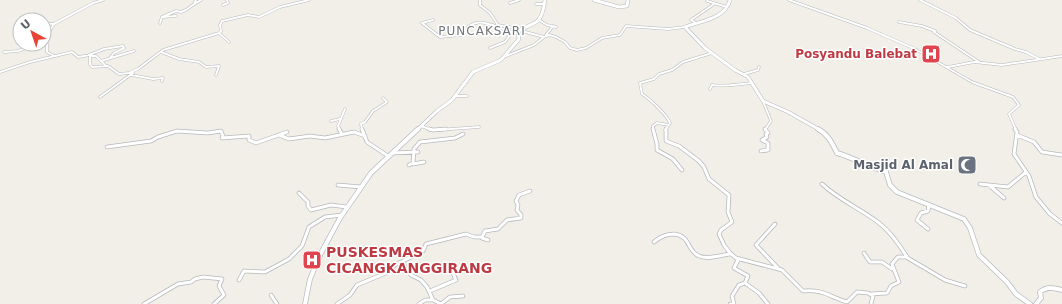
<svg xmlns="http://www.w3.org/2000/svg" width="1062" height="304" viewBox="0 0 1062 304" font-family="'DejaVu Sans',sans-serif">
	<rect width="100%" height="100%" fill="#f1efe8"/>
	<g fill="none" stroke-linecap="round" stroke-linejoin="round">
		<defs>
			<path id="street-far1" d="M 480,0 L 480,5 L 490,13 L 498,25 L 520,29
				M 789,0 L 867,28 L 915,49 L 972,82 L 1013,97 L 1019,105 L 1009,114 L 1016,130
				M 920,0 L 956,18 L 970,30 L 1015,49 L 1026,52 L 1039,59
				M 707,1 L 727,7
				M 510,3 L 519,0
				M 536,4 L 544,4
				M 193,5 L 201,0
				M 223,5 L 228,3 L 227,0
				M 163,17 L 176,16
				M 31,20 L 35,14
				M 433,20 L 422,23 L 440,37 L 461,35 C 477,11 493,28 516,33
				M 539,20 L 547,25 L 556,27
				M 899,22 L 922,26 L 935,31 L 934,32 L 979,62
				M 44,23 L 53,24
				M 160,23 L 162,17 L 176,11 L 181,12 L 186,10 L 194,4 L 196,0
				M 696,23 L 691,20 L 714,4
				M 518,30 L 544,37 L 549,35 L 556,37 L 565,42 L 570,48 L 577,50 L 586,48 L 602,38 L 620,35 L 626,26 L 668,29 L 685,27
				M 219,33 L 229,42
				M 546,35 L 553,26
				M 23,44 L 32,46 L 36,44
				M 490,48 L 505,42 L 511,34 L 515,33
				M 4,52 L 18,51 L 30,46
				M 161,52 L 179,59 L 199,62 L 206,67 L 219,66 L 216,75
				M 89,55 L 104,49 L 123,46 L 124,48 L 114,53 L 110,58
				M 54,56 L 47,52 L 47,44 L 44,40 L 54,24 L 93,3 L 103,0
				M 90,56 L 96,56 L 106,66
				M 506,56 L 534,45 L 544,37
				M 101,61 L 134,51
				M 948,67 L 974,62 L 1002,65 L 1062,56
				M 0,72 L 30,62 L 72,52 L 78,57 L 90,55 L 90,64 L 92,67 L 108,66 L 119,74 L 129,73 L 138,69 L 163,50 L 219,33 L 221,31 L 220,25 L 222,21 L 248,15 L 259,17 L 280,7 L 309,0
				M 744,74 L 758,70 L 759,67
				M 131,75 L 153,79 L 163,78 L 162,81
				M 710,89 L 712,85 C 725,87 739,84 752,83
				M 455,96 L 467,96
				M 100,97 L 133,73
				M 763,101 L 771,121 L 765,130
				M 331,121 L 340,119
				M 421,126 L 432,130
				M 340,130 L 338,126 L 345,109
				M 362,130 L 361,124 L 365,122 L 373,111 L 387,102 L 383,98
				M 437,130 L 479,127
				M 653,130 L 653,126 L 657,123 L 669,125
				M 665,130 L 670,123 C 667,115 650,99 642,94 L 640,83 L 654,79 L 659,74 L 672,70 L 683,62 L 712,53"/>
			<path id="street" d="M 339,129 L 342,134
				M 362,129 L 367,142 L 388,156
				M 429,129 L 433,130 L 446,129
				M 653,129 L 657,144 L 657,150 L 673,159 L 682,170
				M 666,129 L 666,141 L 679,146 L 699,161 L 704,167 L 709,179 L 729,195 L 728,212 L 732,222 L 721,230 L 719,234 L 724,245 L 730,253 L 736,258 L 782,270 L 803,291 C 824,289 829,297 847,302 L 857,292 L 868,293 L 873,296 L 871,304
				M 1015,129 L 1017,132 L 1014,154 L 1029,176 L 1036,197 L 1050,214 L 1062,223
				M 279,135 L 289,139 L 310,136 L 325,138 L 354,132 L 365,136
				M 1017,135 L 1034,142 L 1042,152 L 1062,155
				M 107,147 L 151,141 L 158,137 L 177,131 L 208,133 L 221,131 L 223,136 L 222,138 L 249,136 L 249,140 L 256,143 L 287,132
				M 761,151 L 768,150 L 768,143 L 762,140 L 767,137 L 766,134 L 768,133 L 765,129
				M 392,153 L 418,152
				M 413,164 L 424,162
				M 409,165 L 413,163 L 414,149 L 420,142 L 455,138 L 463,134
				M 822,184 C 839,200 861,209 879,223 C 891,232 899,244 907,257
				M 980,184 L 1008,187 L 1026,172
				M 338,185 L 361,187
				M 989,185 L 1004,198
				M 299,193 L 308,202 L 308,206 L 311,210 L 331,205 L 347,207
				M 775,224 L 756,245 L 778,268
				M 928,229 L 917,220 L 921,213 L 928,211 L 929,205
				M 482,238 L 488,240
				M 654,242 C 662,235 676,230 685,239 C 690,245 691,253 699,256 C 708,260 721,255 730,254
				M 864,253 L 870,262 L 882,262 L 892,269
				M 402,262 L 411,275 L 421,280 L 427,287 L 433,300 L 425,300 L 419,304
				M 239,280 L 244,271 L 265,272 L 289,259 L 302,246 L 309,227 L 325,217 L 342,215
				M 745,283 L 759,293 L 768,304
				M 430,291 L 456,280 L 452,271
				M 871,294 L 887,293 L 891,286 L 899,282 L 892,264 L 898,257 L 906,257 L 945,280 L 965,286
				M 271,295 L 277,304
				M 433,300 L 441,304 L 450,297 L 463,296
				M 144,304 L 178,284 L 191,282 L 195,279 L 203,277 L 222,279 L 219,286 L 224,295 L 214,304
				M 337,304 L 350,295 L 357,285 L 386,273 L 395,265 L 423,251 L 426,244 L 466,234 L 474,237 L 482,237 L 485,231 L 498,229 L 507,220 L 521,218 L 521,215 L 517,210 L 518,205 L 516,201 L 519,195 L 530,191
				M 730,304 L 734,304 L 732,296 L 739,285 L 745,283 L 748,276 L 734,268 L 738,260"/>
			<path id="secondary-far1" d="M 594,0 L 619,7 L 627,6 L 628,0
				M 730,0 C 725,19 701,21 685,27 L 705,48 L 735,70 L 748,77 L 763,101 L 788,112 L 820,130
				M 417,130 L 437,111 L 452,100 L 473,72 L 501,60 L 519,39 L 518,30 C 538,23 542,22 545,0"/>
			<path id="secondary" d="M 818,129 C 828,134 832,143 837,153 C 854,158 869,167 886,172 L 890,185 L 897,192 L 964,219 L 970,228 L 979,255 L 1007,282 L 1016,294 L 1030,304
				M 305,304 L 310,279 L 321,253 L 340,218 L 371,173 L 418,129
				M 1036,304 L 1041,298 L 1040,292 C 1047,286 1054,288 1062,290"/>
		</defs>
		<use href="#street-far1" stroke="#b5b8bc" stroke-width="3"/>
		<use href="#street" stroke="#b5b8bc" stroke-width="4.5"/>
		<use href="#secondary-far1" stroke="#b6babf" stroke-width="4"/>
		<use href="#secondary" stroke="#b6babf" stroke-width="5.5"/>
		<use href="#street-far1" stroke="#fff" stroke-width="2"/>
		<use href="#street" stroke="#fff" stroke-width="3"/>
		<use href="#secondary-far1" stroke="#fff" stroke-width="3"/>
		<use href="#secondary" stroke="#fff" stroke-width="4"/>
	</g>
	<defs>
		<symbol id="hospital-square" viewBox="-11 -11 22 22"><rect x="-9" y="-9" width="18" height="18" rx="4" fill="#e0444e" stroke="#fff"/><path d="M-5-5h3v3.5h4V-5h3V5h-3V1.5h-4V5h-3Z" fill="#fff"/></symbol>
		<symbol id="mosque-square" viewBox="-11 -11 22 22"><rect x="-9" y="-9" width="18" height="18" rx="4" fill="#6b7280" stroke="#fff"/><path d="M3.5-4.9A6 6 0 1 0 3.5 4.9A5 5 0 1 1 3.5-4.9Z" fill="#fff"/></symbol>
	</defs>
	<g fill-rule="evenodd">
		<use href="#hospital-square" x="920" y="43" width="22" height="22"/>
		<use href="#mosque-square" x="956" y="154" width="22" height="22"/>
		<use href="#hospital-square" x="301" y="249" width="22" height="22"/>
	</g>
	<g text-anchor="middle" dominant-baseline="central" stroke-width="3" stroke-linejoin="round" paint-order="stroke">
		<g font-size="12" letter-spacing="1" fill="#70757a" stroke="#fff">
			<text x="482" y="31">PUNCAKSARI</text>
		</g>
		<g font-size="12" font-weight="bold" fill="#be3a42" stroke="#fff" text-anchor="end">
			<text x="917" y="54">Posyandu Balebat</text>
		</g>
		<g font-size="12" font-weight="bold" fill="#5b616d" stroke="#fff" text-anchor="end">
			<text x="953" y="165">Masjid Al Amal</text>
		</g>
		<g font-size="14" font-weight="bold" fill="#be3a42" stroke="#fff" text-anchor="start">
			<text x="326" y="252">PUSKESMAS<tspan x="326" dy="16">CICANGKANGGIRANG</tspan></text>
		</g>
	</g>
	<g transform="translate(32 32) rotate(320)"><circle r="19" fill="#ffffff" stroke="#bfc1c3"/>
	<path d="M0-3L7 15L0 10L-7 15Z" fill="#ea4335"/>
	<text y="-6" font-size="11" font-weight="bold" text-anchor="middle" fill="#5f6368">U</text>
	</g>
</svg>
